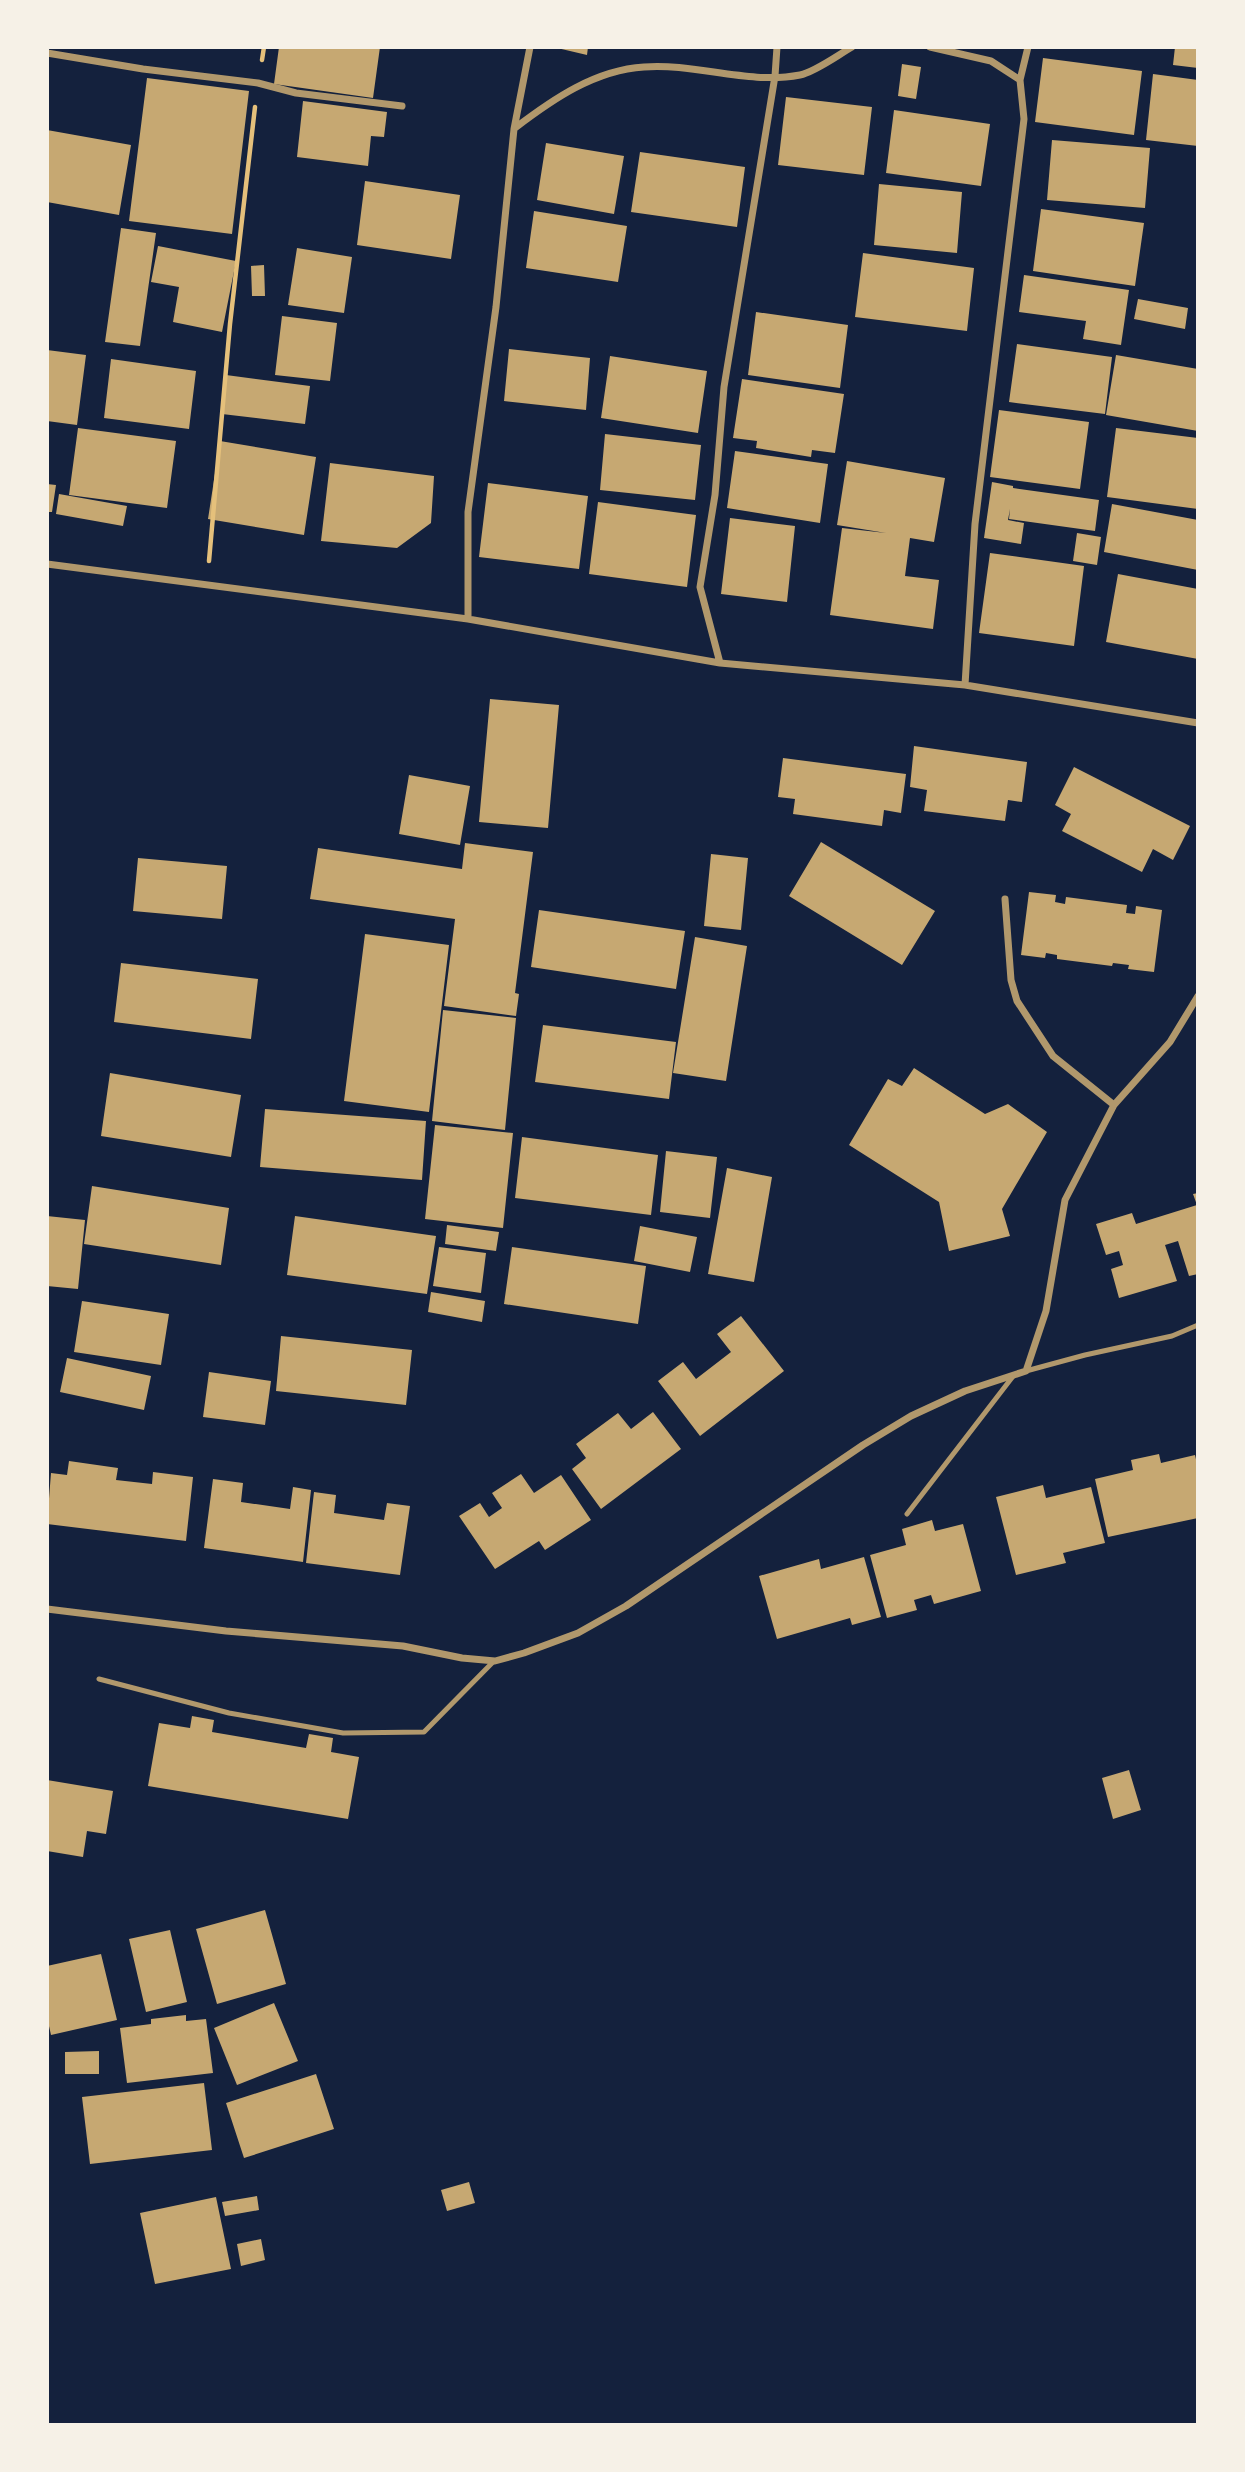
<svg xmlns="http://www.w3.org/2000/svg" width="1245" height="2472" viewBox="0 0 1245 2472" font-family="Commissioner,sans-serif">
	<rect width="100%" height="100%" fill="#14213d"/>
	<path fill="#c6a872" d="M 279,47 L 380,47 L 373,98 L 274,84 Z
		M 553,47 L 588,47 L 587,55 Z
		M 1175,47 L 1198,47 L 1198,68 L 1173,65 Z
		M 1043,58 L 1142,71 L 1134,135 L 1035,122 Z
		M 902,64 L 921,67 L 916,99 L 898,96 Z
		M 1153,74 L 1198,80 L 1198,146 L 1146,140 Z
		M 147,78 L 249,91 L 232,234 L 129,221 Z
		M 786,97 L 872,107 L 864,175 L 778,165 Z
		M 303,101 L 387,112 L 384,137 L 371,136 L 368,166 L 297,157 Z
		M 894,110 L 990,124 L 981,186 L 886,173 Z
		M 47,130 L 131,145 L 119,215 L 47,202 Z
		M 1052,140 L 1150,148 L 1145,208 L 1047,200 Z
		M 546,143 L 624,156 L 614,214 L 537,200 Z
		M 640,152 L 745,167 L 737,227 L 631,212 Z
		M 365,181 L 460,195 L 451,259 L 357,245 Z
		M 879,184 L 962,192 L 957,253 L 874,245 Z
		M 1041,209 L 1144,223 L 1135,286 L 1033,271 Z
		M 534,211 L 627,226 L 618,282 L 526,268 Z
		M 121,228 L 156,233 L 140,346 L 105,342 Z
		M 158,246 L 236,261 L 222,332 L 173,322 L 179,287 L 151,282 Z
		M 297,248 L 352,257 L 344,313 L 288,305 Z
		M 863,253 L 974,268 L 967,331 L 855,317 Z
		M 264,265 L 265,296 L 252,296 L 251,266 Z
		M 1024,275 L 1129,290 L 1121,345 L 1083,339 L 1086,321 L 1019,312 Z
		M 1138,299 L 1188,308 L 1185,329 L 1134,319 Z
		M 756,312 L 848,325 L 840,388 L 748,375 Z
		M 282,316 L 337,323 L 330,381 L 275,375 Z
		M 1017,344 L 1112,357 L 1105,414 L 1009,402 Z
		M 509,349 L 590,358 L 586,410 L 504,401 Z
		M 47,350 L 86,355 L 77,425 L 47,421 Z
		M 1116,355 L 1198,369 L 1198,431 L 1106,415 Z
		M 610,356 L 707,371 L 698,433 L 601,418 Z
		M 111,359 L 196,371 L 189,429 L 104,418 Z
		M 226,375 L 310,386 L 305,424 L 222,414 Z
		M 742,379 L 844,394 L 835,453 L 812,450 L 811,457 L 756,448 L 757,441 L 733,438 Z
		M 999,410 L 1089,422 L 1080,489 L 990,477 Z
		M 78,428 L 176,441 L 167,508 L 69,495 Z
		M 1116,428 L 1198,438 L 1198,509 L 1107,497 Z
		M 605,434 L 701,445 L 695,500 L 600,490 Z
		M 220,441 L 316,457 L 304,535 L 208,519 Z
		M 735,451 L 828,464 L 820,523 L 727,508 Z
		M 847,461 L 945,478 L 934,542 L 910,538 L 905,576 L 939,580 L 933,629 L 830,615 L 842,528 L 886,533 L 837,525 Z
		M 330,463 L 434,476 L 431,523 L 397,548 L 321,541 Z
		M 992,482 L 1013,486 L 1013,488 L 1099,500 L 1095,531 L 1009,519 L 1010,509 L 1008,520 L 1024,523 L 1021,544 L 984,538 Z
		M 488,483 L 588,496 L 579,569 L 479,557 Z
		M 47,484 L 56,485 L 52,512 L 47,512 Z
		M 59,494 L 127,506 L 123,526 L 56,514 Z
		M 598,502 L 696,515 L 687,587 L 589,574 Z
		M 1112,504 L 1198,520 L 1198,570 L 1104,552 Z
		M 730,518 L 795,526 L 787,602 L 721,594 Z
		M 1077,533 L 1101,537 L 1097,565 L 1073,561 Z
		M 990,553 L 1084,566 L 1074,646 L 979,633 Z
		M 1118,574 L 1198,589 L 1198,659 L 1106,642 Z
		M 490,699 L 559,705 L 548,828 L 479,822 Z
		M 914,746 L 1027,762 L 1022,802 L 1008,800 L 1005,821 L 924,811 L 927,790 L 910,787 Z
		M 783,758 L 906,774 L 901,813 L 884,810 L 882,826 L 793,814 L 795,799 L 778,797 Z
		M 1074,767 L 1190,826 L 1173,860 L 1153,849 L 1142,872 L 1062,831 L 1071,814 L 1055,805 Z
		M 409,775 L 470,786 L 460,845 L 399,834 Z
		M 821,842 L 935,911 L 902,965 L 789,896 Z
		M 465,843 L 533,852 L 515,993 L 519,994 L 516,1016 L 444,1006 L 455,919 L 310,899 L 318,848 L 462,869 Z
		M 711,854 L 748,858 L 741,930 L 704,926 Z
		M 138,858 L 227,866 L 222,919 L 133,911 Z
		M 1029,892 L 1056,895 L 1055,902 L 1065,904 L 1066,897 L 1127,905 L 1126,913 L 1135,914 L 1136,906 L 1162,910 L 1154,972 L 1128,969 L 1129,965 L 1113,963 L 1112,966 L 1057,959 L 1057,955 L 1046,953 L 1045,958 L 1021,955 Z
		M 539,910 L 685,931 L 676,989 L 531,967 Z
		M 365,934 L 449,945 L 429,1112 L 344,1101 Z
		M 695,937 L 747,946 L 726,1081 L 673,1073 Z
		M 121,963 L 258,979 L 251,1039 L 114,1022 Z
		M 443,1010 L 516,1018 L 505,1130 L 432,1121 Z
		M 543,1025 L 676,1042 L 669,1099 L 535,1082 Z
		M 914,1068 L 985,1114 L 1008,1104 L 1047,1132 L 1002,1209 L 1010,1236 L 949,1251 L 939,1202 L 849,1145 L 888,1079 L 902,1086 Z
		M 110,1073 L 241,1095 L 231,1157 L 101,1136 Z
		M 265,1109 L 426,1121 L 422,1180 L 260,1167 Z
		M 435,1125 L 513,1133 L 503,1228 L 425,1219 Z
		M 522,1137 L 658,1155 L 651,1215 L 515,1198 Z
		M 666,1151 L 717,1157 L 710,1218 L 660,1212 Z
		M 727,1168 L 772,1177 L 754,1282 L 708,1274 Z
		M 92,1186 L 229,1208 L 221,1265 L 84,1244 Z
		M 1198,1193 L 1198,1274 L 1189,1276 L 1178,1241 L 1165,1245 L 1177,1281 L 1119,1298 L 1111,1269 L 1123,1265 L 1119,1251 L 1106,1255 L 1096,1224 L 1132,1213 L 1136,1224 L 1197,1205 L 1193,1194 Z
		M 47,1216 L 85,1220 L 78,1289 L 47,1286 Z
		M 295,1216 L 436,1236 L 427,1294 L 287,1275 Z
		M 447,1225 L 499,1232 L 496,1251 L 445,1244 Z
		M 640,1226 L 697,1237 L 690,1272 L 634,1261 Z
		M 439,1247 L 486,1253 L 481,1293 L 433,1286 Z
		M 512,1247 L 646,1266 L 638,1324 L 504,1304 Z
		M 431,1292 L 485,1301 L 482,1322 L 428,1312 Z
		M 82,1301 L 169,1314 L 161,1365 L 74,1352 Z
		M 741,1316 L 784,1371 L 700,1436 L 658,1381 L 683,1362 L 696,1379 L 731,1352 L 717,1334 Z
		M 281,1336 L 412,1350 L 406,1405 L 276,1391 Z
		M 67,1358 L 151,1376 L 144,1410 L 60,1392 Z
		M 209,1372 L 271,1381 L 265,1425 L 203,1417 Z
		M 653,1412 L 681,1449 L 601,1509 L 572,1469 L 586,1458 L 576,1444 L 618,1413 L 631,1429 Z
		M 1159,1454 L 1161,1463 L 1195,1455 L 1198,1468 L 1198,1518 L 1108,1537 L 1095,1479 L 1133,1470 L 1131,1460 Z
		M 69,1461 L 118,1468 L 116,1480 L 152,1484 L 153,1472 L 193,1477 L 186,1541 L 47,1524 L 51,1473 L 67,1475 Z
		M 521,1474 L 534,1493 L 561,1475 L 591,1520 L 545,1550 L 539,1541 L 495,1569 L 459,1516 L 480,1503 L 489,1517 L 502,1508 L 492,1493 Z
		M 213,1479 L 243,1483 L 241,1502 L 290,1509 L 293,1487 L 311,1490 L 303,1562 L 204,1548 Z
		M 1043,1485 L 1046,1498 L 1091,1487 L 1105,1543 L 1063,1553 L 1066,1563 L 1016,1575 L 996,1497 Z
		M 314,1492 L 336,1495 L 334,1513 L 384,1520 L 387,1503 L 410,1506 L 400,1575 L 306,1563 Z
		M 932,1520 L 935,1531 L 963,1524 L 981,1591 L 934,1604 L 931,1595 L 914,1600 L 917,1610 L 887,1618 L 870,1555 L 906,1545 L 902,1529 Z
		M 864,1557 L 881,1617 L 852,1625 L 850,1618 L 777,1639 L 759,1576 L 819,1559 L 821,1569 Z
		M 192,1716 L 214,1720 L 212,1732 L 306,1748 L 309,1734 L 333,1738 L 331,1752 L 359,1757 L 348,1819 L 148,1786 L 159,1723 L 190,1728 Z
		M 1129,1770 L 1141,1810 L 1113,1819 L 1102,1778 Z
		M 47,1780 L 113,1791 L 106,1834 L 87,1831 L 83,1857 L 47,1851 Z
		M 265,1910 L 286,1984 L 217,2004 L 196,1929 Z
		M 170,1930 L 187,2002 L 146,2012 L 129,1939 Z
		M 101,1954 L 117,2020 L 51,2035 L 47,2017 L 47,1966 Z
		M 274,2003 L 298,2061 L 237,2085 L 214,2028 Z
		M 186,2015 L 186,2021 L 206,2019 L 213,2073 L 127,2083 L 120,2028 L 151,2024 L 151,2019 Z
		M 99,2051 L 99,2074 L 65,2074 L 65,2052 Z
		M 316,2074 L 334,2129 L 244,2158 L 226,2103 Z
		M 204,2083 L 212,2150 L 90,2164 L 82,2097 Z
		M 469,2182 L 475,2203 L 447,2211 L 441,2190 Z
		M 257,2196 L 259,2210 L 225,2216 L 222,2202 Z
		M 216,2197 L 231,2269 L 155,2284 L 140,2213 Z
		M 261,2239 L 265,2260 L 241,2266 L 237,2244 Z"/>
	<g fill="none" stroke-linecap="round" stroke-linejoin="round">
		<path stroke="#e5c07b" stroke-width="4.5" d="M 262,60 L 264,47
			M 209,561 L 230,324 L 255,107"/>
		<path stroke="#b1986c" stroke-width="5" d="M 1026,1371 L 1085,1355 L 1172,1336 L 1198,1325
			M 907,1514 L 1014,1375
			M 99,1679 L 229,1713 L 343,1733 L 424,1732 L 494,1661"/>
		<path stroke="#b1986c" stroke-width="7" d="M 930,47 L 991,61 L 1020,80
			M 47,53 L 143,69 L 258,83 L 296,93 L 402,106
			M 515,128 C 553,99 595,70 644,67 C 696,63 748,85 800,75 C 815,72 838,55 852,47
			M 47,564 L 468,619 L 720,663 L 965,685 L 1198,723
			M 468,619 L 468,512 L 496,307 L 514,129 L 530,47
			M 720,663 L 700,587 L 715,495 L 724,387 L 775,76 L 777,47
			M 965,685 L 975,524 L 1024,119 L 1020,80 L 1028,47
			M 1005,899 L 1011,980 L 1017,1001 L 1053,1056 L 1114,1105
			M 47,1609 L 226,1631 L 403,1646 L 462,1658 L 495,1661 L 524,1653 L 578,1633 L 626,1606 L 863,1445 L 911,1416 L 965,1391 L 1026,1371 L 1046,1311 L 1065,1200 L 1114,1105 L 1170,1042 L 1198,996"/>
	</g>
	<rect width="1245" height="2472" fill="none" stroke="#f6f1e7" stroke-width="98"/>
</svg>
